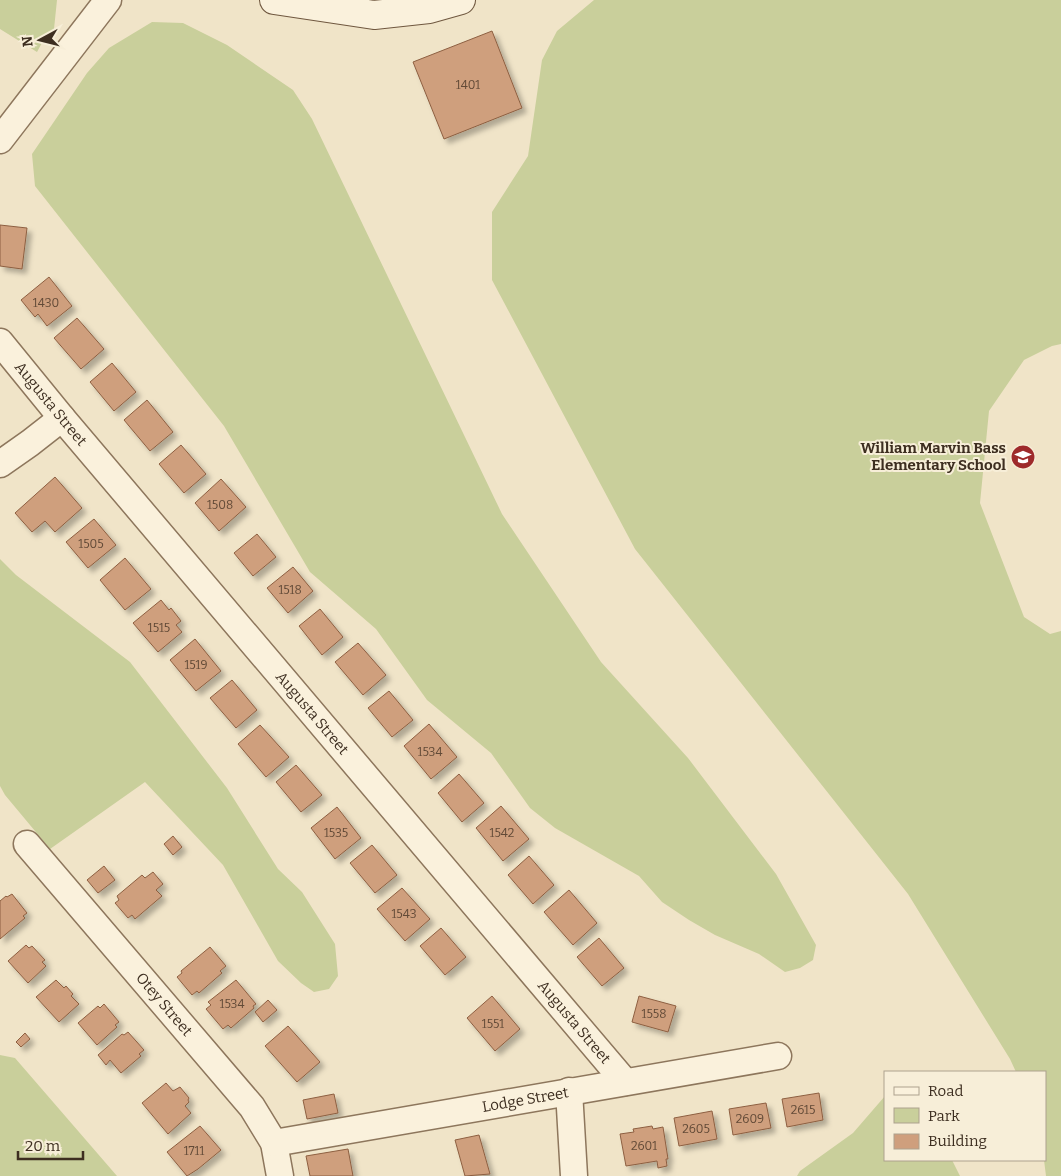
<svg xmlns="http://www.w3.org/2000/svg" width="1061" height="1176" viewBox="0 0 1061 1176" font-family="Bitter,serif">
	<defs>
		<filter id="shadow"><feDropShadow dx="4.5" dy="4.5" stdDeviation="2.5" flood-color="#0004"/></filter>
	</defs>
	<rect width="100%" height="100%" fill="#f0e4c8"/>
	<path fill="#c9cf9b" d="M 0,0 L 57,0 L 54,29 L 44,39 L 37,52 L 0,29 Z
		M 594,0 L 1061,0 L 1061,344 L 1052,346 L 1024,360 L 989,411 L 980,503 L 1024,617 L 1050,634 L 1061,631 L 1061,1176 L 1046,1176 L 1044,1160 L 1045,1072 L 1016,1072 L 1010,1059 L 908,894 L 635,549 L 492,280 L 492,212 L 528,156 L 542,60 L 557,31 Z
		M 152,22 L 183,23 L 227,45 L 293,90 L 312,119 L 502,514 L 601,662 L 688,758 L 776,874 L 816,945 L 813,960 L 800,968 L 785,972 L 759,954 L 715,935 L 689,920 L 662,902 L 639,876 L 555,828 L 530,808 L 491,753 L 427,700 L 376,629 L 310,572 L 224,426 L 35,186 L 32,154 L 87,73 L 109,48 Z
		M 0,559 L 16,575 L 130,662 L 227,788 L 278,869 L 302,892 L 335,944 L 338,976 L 329,989 L 314,992 L 301,983 L 278,961 L 223,865 L 145,782 L 50,849 L 5,795 L 0,786 Z
		M 0,1055 L 15,1058 L 117,1176 L 0,1176 Z
		M 885,1096 L 885,1160 L 952,1160 L 960,1176 L 797,1176 L 800,1171 L 853,1133 Z"/>
	<path fill="#cf9f7d" stroke="#8d5f41" filter="url(#shadow)" d="M 492,31 L 522,108 L 444,139 L 413,62 Z
		M 0,225 L 27,228 L 22,269 L 0,266 Z
		M 49,277 L 72,306 L 47,326 L 38,314 L 35,317 L 21,300 Z
		M 77,318 L 104,349 L 81,369 L 54,338 Z
		M 112,363 L 136,392 L 114,411 L 90,382 Z
		M 147,400 L 173,432 L 150,451 L 124,420 Z
		M 181,445 L 206,474 L 184,493 L 159,464 Z
		M 55,477 L 82,508 L 55,532 L 45,521 L 32,532 L 15,513 Z
		M 221,479 L 246,507 L 219,531 L 195,503 Z
		M 94,519 L 116,545 L 88,568 L 66,542 Z
		M 257,534 L 276,557 L 253,576 L 234,553 Z
		M 125,558 L 151,589 L 125,610 L 100,580 Z
		M 293,567 L 313,591 L 288,613 L 267,588 Z
		M 161,600 L 169,610 L 171,608 L 181,621 L 176,625 L 182,632 L 158,652 L 133,623 Z
		M 320,609 L 343,637 L 322,655 L 299,626 Z
		M 195,639 L 221,671 L 196,691 L 170,660 Z
		M 358,643 L 386,675 L 363,695 L 335,662 Z
		M 232,680 L 257,710 L 236,728 L 210,698 Z
		M 389,691 L 413,720 L 392,737 L 368,708 Z
		M 429,724 L 457,757 L 431,779 L 404,746 Z
		M 260,725 L 289,757 L 266,777 L 238,744 Z
		M 296,765 L 322,795 L 301,812 L 276,782 Z
		M 459,774 L 484,803 L 462,822 L 438,793 Z
		M 501,806 L 529,839 L 503,861 L 476,828 Z
		M 337,807 L 361,838 L 335,859 L 311,828 Z
		M 173,836 L 182,847 L 173,855 L 164,844 Z
		M 372,845 L 397,875 L 375,893 L 350,863 Z
		M 529,856 L 554,885 L 533,904 L 508,875 Z
		M 104,866 L 115,880 L 98,893 L 87,880 Z
		M 153,872 L 163,884 L 156,890 L 162,896 L 135,919 L 132,915 L 128,918 L 115,903 L 119,900 L 117,896 L 142,875 L 145,878 Z
		M 402,888 L 430,919 L 405,941 L 377,909 Z
		M 569,890 L 597,923 L 573,945 L 544,912 Z
		M 12,894 L 27,913 L 23,916 L 25,918 L 0,939 L 0,901 L 6,896 L 7,897 Z
		M 441,928 L 466,957 L 445,975 L 420,946 Z
		M 599,938 L 624,968 L 602,986 L 577,957 Z
		M 26,945 L 29,948 L 32,946 L 45,960 L 42,962 L 46,966 L 28,983 L 8,961 Z
		M 210,947 L 226,966 L 220,971 L 222,973 L 199,993 L 197,991 L 192,995 L 177,977 L 182,973 L 181,971 Z
		M 56,980 L 64,988 L 66,986 L 73,994 L 71,996 L 79,1004 L 59,1022 L 36,997 Z
		M 236,980 L 256,1004 L 253,1006 L 254,1008 L 231,1028 L 228,1025 L 223,1029 L 206,1009 L 211,1005 L 208,1002 Z
		M 492,996 L 520,1029 L 495,1051 L 467,1018 Z
		M 639,996 L 676,1006 L 668,1032 L 632,1022 Z
		M 268,1000 L 277,1010 L 263,1022 L 255,1012 Z
		M 104,1004 L 119,1022 L 115,1025 L 117,1027 L 97,1045 L 78,1023 L 98,1006 L 100,1008 Z
		M 288,1026 L 320,1062 L 297,1082 L 265,1046 Z
		M 128,1032 L 144,1050 L 139,1054 L 141,1056 L 121,1073 L 110,1060 L 106,1065 L 98,1055 L 122,1034 L 124,1035 Z
		M 25,1033 L 30,1039 L 21,1047 L 16,1042 Z
		M 166,1083 L 173,1091 L 180,1087 L 189,1098 L 188,1100 L 189,1102 L 185,1106 L 191,1113 L 168,1134 L 142,1103 Z
		M 819,1093 L 823,1120 L 787,1127 L 782,1099 Z
		M 334,1094 L 338,1113 L 307,1119 L 303,1100 Z
		M 766,1103 L 771,1128 L 733,1135 L 729,1109 Z
		M 712,1111 L 717,1139 L 679,1146 L 674,1118 Z
		M 200,1126 L 221,1150 L 198,1169 L 187,1176 L 167,1152 Z
		M 652,1126 L 653,1129 L 663,1127 L 668,1159 L 666,1159 L 667,1166 L 658,1168 L 657,1161 L 626,1166 L 620,1134 L 634,1132 L 633,1129 Z
		M 479,1135 L 490,1174 L 465,1176 L 455,1140 Z
		M 348,1149 L 353,1176 L 310,1176 L 306,1156 Z"/>
	<g fill="none" stroke-linecap="round" stroke-linejoin="round">
		<defs>
			<g id="minor">
				<path d="M 0,140 L 108,0"/>
				<path id="s1" d="M 0,342 L 62,418 L 625,1082"/>
				<path d="M 0,464 L 30,443 L 62,418"/>
				<path id="s2" d="M 27,844 L 252,1107 L 274,1143 L 280,1176"/>
				<path d="M 569,1091 L 574,1176"/>
				<path id="s3" d="M 274,1143 L 778,1056"/>
			</g>
			<path id="secondary" d="M 274,0 L 374,15 L 429,9 L 461,0"/>
		</defs>
		<use href="#minor" stroke="#8d765c" stroke-width="29"/>
		<use href="#secondary" stroke="#6f573f" stroke-width="30"/>
		<use href="#minor" stroke="#faf1dc" stroke-width="26"/>
		<use href="#secondary" stroke="#faf1dc" stroke-width="28"/>
	</g>
	<defs>
		<symbol id="school-disc" viewBox="-11 -11 22 22"><circle r="9.5" fill="#9e2a2b" stroke="#f7eed8"/><path d="M0-5L7-2L0 1L-7-2ZM-4 1L0 2.5L4 1V4Q0 6-4 4Z" fill="#fff"/></symbol>
	</defs>
	<g fill-rule="evenodd">
		<use href="#school-disc" x="1009" y="443" width="28" height="28"/>
	</g>
	<g text-anchor="middle" dominant-baseline="central" stroke-width="4" stroke-linejoin="round" paint-order="stroke">
		<g font-size="12" fill="#624a37">
			<text x="468" y="85">1401</text>
			<text x="46" y="303">1430</text>
			<text x="220" y="505">1508</text>
			<text x="91" y="544">1505</text>
			<text x="290" y="590">1518</text>
			<text x="159" y="628">1515</text>
			<text x="196" y="665">1519</text>
			<text x="430" y="752">1534</text>
			<text x="336" y="833">1535</text>
			<text x="502" y="833">1542</text>
			<text x="404" y="914">1543</text>
			<text x="232" y="1004">1534</text>
			<text x="654" y="1014">1558</text>
			<text x="493" y="1024">1551</text>
			<text x="803" y="1110">2615</text>
			<text x="750" y="1119">2609</text>
			<text x="696" y="1129">2605</text>
			<text x="644" y="1146">2601</text>
			<text x="194" y="1151">1711</text>
		</g>
		<g font-size="15" fill="#3d2e20" stroke="#f7eed8">
			<text stroke="none"><textPath href="#s1" startOffset="80">Augusta Street</textPath></text>
			<text stroke="none"><textPath href="#s1" startOffset="485">Augusta Street</textPath></text>
			<text stroke="none"><textPath href="#s2" startOffset="211">Otey Street</textPath></text>
			<text stroke="none"><textPath href="#s1" startOffset="890">Augusta Street</textPath></text>
			<text stroke="none"><textPath href="#s3" startOffset="255">Lodge Street</textPath></text>
		</g>
		<g font-size="15" font-weight="bold" fill="#3d2e20" stroke="#f7eed8" text-anchor="end">
			<text x="1006" y="448">William Marvin Bass<tspan x="1006" dy="17">Elementary School</tspan></text>
		</g>
	</g>
	<rect x="884" y="1071" width="162" height="90" fill="#f7eed8" stroke="#ada18e"/>
	<rect x="894" y="1087" width="25" height="8" fill="#faf1dc" stroke="#ada18e"/>
	<text x="928" y="1096" font-size="15" fill="#3d2e20">Road</text>
	<rect x="894" y="1108" width="25" height="15" fill="#c9cf9b" stroke="#ada18e"/>
	<text x="928" y="1121" font-size="15" fill="#3d2e20">Park</text>
	<rect x="894" y="1134" width="25" height="15" fill="#cf9f7d" stroke="#ada18e"/>
	<text x="928" y="1146" font-size="15" fill="#3d2e20">Building</text>
	<g transform="translate(40 40) rotate(263)" stroke="#f7eed8" stroke-width="4" paint-order="stroke">
	<path d="M0-4L9 19L0 12L-9 19Z" fill="#3d2e20"/>
	<text y="-8" font-size="14" font-weight="bold" text-anchor="middle" fill="#3d2e20">N</text>
	</g>
	<path d="M18 1151v8h65v-8" fill="none" stroke="#3d2e20" stroke-width="2.5"/>
	<text x="25" y="1151" font-size="15" fill="#3d2e20" stroke="#f7eed8" stroke-width="4" paint-order="stroke">20 m</text>
</svg>
